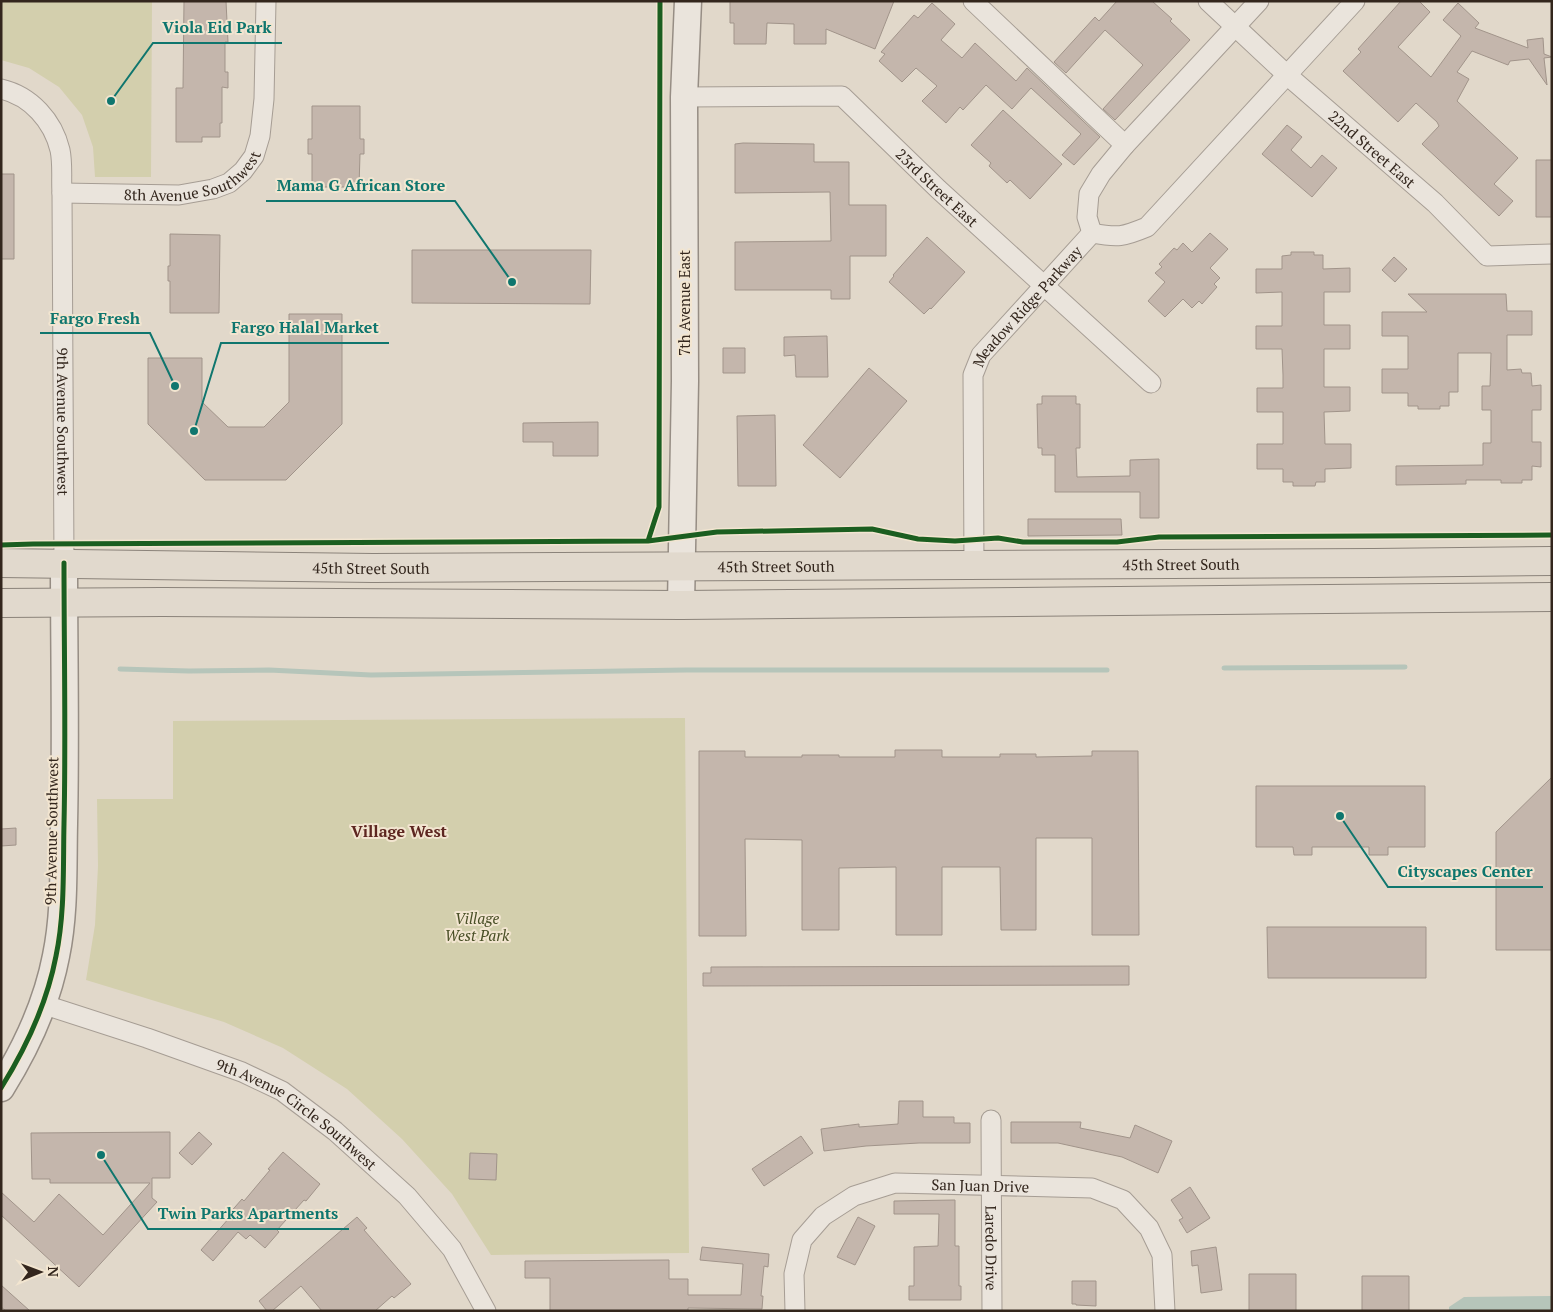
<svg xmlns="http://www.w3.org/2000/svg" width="1553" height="1312" viewBox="0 0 1553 1312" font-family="'PT Serif',serif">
	<rect width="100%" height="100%" fill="#e1d8ca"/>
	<path fill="#d3cfad" d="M 1,1 L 152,1 L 151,177 L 95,177 L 93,147 L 82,115 L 59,87 L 29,68 L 1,60 Z
		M 685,718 L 689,1253 L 491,1255 L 452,1194 L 402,1139 L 347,1089 L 283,1048 L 224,1022 L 86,980 L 95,925 L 98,866 L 97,799 L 173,799 L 173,721 Z"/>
	<path fill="#b6c5ba" d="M 1552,1296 L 1552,1311 L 1449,1311 L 1449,1307 L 1464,1297 Z"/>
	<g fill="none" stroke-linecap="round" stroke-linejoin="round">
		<path stroke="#b6c5ba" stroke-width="5" d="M 1224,668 L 1405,667
			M 120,669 L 189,671 L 269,670 L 371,675 L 686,670 L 1107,670"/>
	</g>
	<path fill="#c4b6ac" stroke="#a1948a" d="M 184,1 L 226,1 L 228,42 L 225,42 L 225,72 L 228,72 L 228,88 L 222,87 L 222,123 L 220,123 L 220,137 L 202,137 L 202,142 L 176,142 L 176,88 L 183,88 Z
		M 730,1 L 894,1 L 875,49 L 826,29 L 826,44 L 794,44 L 794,24 L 767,23 L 766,44 L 734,44 L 734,23 L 730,23 Z
		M 1117,1 L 1152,1 L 1172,19 L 1170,21 L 1190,40 L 1115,120 L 1103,109 L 1143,65 L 1105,30 L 1066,73 L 1054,62 L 1095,17 L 1099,21 Z
		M 1401,1 L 1419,1 L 1430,12 L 1398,47 L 1431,77 L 1461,36 L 1443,20 L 1458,3 L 1479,23 L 1475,28 L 1528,48 L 1527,40 L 1543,38 L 1544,54 L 1552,57 L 1544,58 L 1547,85 L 1529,59 L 1510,61 L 1508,65 L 1472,51 L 1457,72 L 1469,79 L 1457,101 L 1518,158 L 1494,184 L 1513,201 L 1499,216 L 1422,144 L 1439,126 L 1437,122 L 1416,103 L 1398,122 L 1343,71 L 1361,52 L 1358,49 Z
		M 932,3 L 955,24 L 941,40 L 962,58 L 975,43 L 1016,81 L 1027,68 L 1100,137 L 1074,165 L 1062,155 L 1081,134 L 1031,88 L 1012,109 L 986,85 L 963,110 L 960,107 L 946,123 L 922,101 L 937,86 L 916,68 L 902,82 L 879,61 L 885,54 L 881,52 L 914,15 L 918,18 Z
		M 312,106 L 360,106 L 360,139 L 364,139 L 364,154 L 360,154 L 359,187 L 312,187 L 312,154 L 308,154 L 308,139 L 312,139 Z
		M 1003,110 L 1062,164 L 1030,199 L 1010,180 L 1007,183 L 989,166 L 991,163 L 971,145 Z
		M 1287,125 L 1302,137 L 1291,150 L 1311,168 L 1322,155 L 1337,168 L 1312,197 L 1262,154 Z
		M 743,143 L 814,144 L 814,162 L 849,162 L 849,205 L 886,205 L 886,256 L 850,256 L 850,299 L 831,299 L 831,290 L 735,290 L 735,242 L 831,241 L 830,192 L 735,193 L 735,144 Z
		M 1536,160 L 1552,160 L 1552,217 L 1536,217 Z
		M 1,174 L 14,174 L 14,259 L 1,259 Z
		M 1210,233 L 1228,249 L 1210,268 L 1220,278 L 1214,284 L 1217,287 L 1202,304 L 1199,301 L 1192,308 L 1183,299 L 1165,317 L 1148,301 L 1165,282 L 1155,273 L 1162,267 L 1159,264 L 1174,248 L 1177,250 L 1183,243 L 1192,252 Z
		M 170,234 L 220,235 L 219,313 L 170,313 L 170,281 L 168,281 L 168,266 L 170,266 Z
		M 927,237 L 965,272 L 931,309 L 930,308 L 924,314 L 889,282 L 894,276 L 893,275 Z
		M 412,250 L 591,250 L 590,304 L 412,303 Z
		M 1291,252 L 1314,252 L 1314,255 L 1323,255 L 1323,269 L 1350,268 L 1350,292 L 1324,292 L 1324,325 L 1350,325 L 1350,349 L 1324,349 L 1324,387 L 1350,387 L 1350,411 L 1324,412 L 1325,444 L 1351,444 L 1351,468 L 1325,469 L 1325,482 L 1316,482 L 1315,486 L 1293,486 L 1293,482 L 1283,482 L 1283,469 L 1257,469 L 1257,444 L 1283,444 L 1283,412 L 1257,412 L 1257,388 L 1283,388 L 1283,375 L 1282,349 L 1256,349 L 1256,326 L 1282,326 L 1282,292 L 1256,293 L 1256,269 L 1282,269 L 1282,256 L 1291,255 Z
		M 1394,257 L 1407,269 L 1395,282 L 1382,270 Z
		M 1408,294 L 1506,294 L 1507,311 L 1532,311 L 1532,335 L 1507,335 L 1507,370 L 1521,369 L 1522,373 L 1531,373 L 1532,386 L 1541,385 L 1541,410 L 1532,410 L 1532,442 L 1541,442 L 1541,467 L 1532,466 L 1532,480 L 1522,480 L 1522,483 L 1501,483 L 1501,480 L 1466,480 L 1466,484 L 1396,485 L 1396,466 L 1483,465 L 1483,443 L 1491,443 L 1491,410 L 1482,410 L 1482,386 L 1490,386 L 1491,353 L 1458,353 L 1458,392 L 1449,392 L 1449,406 L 1440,406 L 1440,409 L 1418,409 L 1418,406 L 1408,406 L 1408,393 L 1382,393 L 1382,369 L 1408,369 L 1408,336 L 1382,336 L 1382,312 L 1427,312 Z
		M 289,314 L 342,314 L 342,424 L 286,480 L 205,480 L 148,424 L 148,358 L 202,358 L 202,402 L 228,427 L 264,427 L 289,402 Z
		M 827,336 L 828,377 L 796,377 L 795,355 L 784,356 L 784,337 Z
		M 723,348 L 745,348 L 745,373 L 723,373 Z
		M 869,368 L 907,401 L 840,478 L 803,445 Z
		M 1042,396 L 1076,396 L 1076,404 L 1080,404 L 1080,448 L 1076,448 L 1077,477 L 1130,476 L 1130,460 L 1159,459 L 1159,518 L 1140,518 L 1140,492 L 1055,492 L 1055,455 L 1042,455 L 1042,448 L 1038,448 L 1037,404 L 1042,404 Z
		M 775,415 L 776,486 L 738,486 L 737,416 Z
		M 598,422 L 598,456 L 553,456 L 553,442 L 523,442 L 523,423 Z
		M 1028,519 L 1121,519 L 1122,535 L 1028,536 Z
		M 895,750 L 942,750 L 942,757 L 1000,757 L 1000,754 L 1036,754 L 1036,757 L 1092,756 L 1092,751 L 1138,751 L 1139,935 L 1092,935 L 1092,838 L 1036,838 L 1036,930 L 1001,930 L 1000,867 L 942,867 L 942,935 L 896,935 L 896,867 L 839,868 L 839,930 L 802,930 L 802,840 L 745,839 L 746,936 L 699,936 L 699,751 L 745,751 L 745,757 L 802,757 L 802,755 L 839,755 L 839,757 L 895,757 Z
		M 1552,777 L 1552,950 L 1496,950 L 1496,832 Z
		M 1256,786 L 1425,786 L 1425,847 L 1388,847 L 1388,855 L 1369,855 L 1369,847 L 1312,847 L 1312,855 L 1294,855 L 1293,847 L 1256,847 Z
		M 16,828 L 16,845 L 1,846 L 1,829 Z
		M 1267,927 L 1426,927 L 1426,978 L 1268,978 Z
		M 1129,966 L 1129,985 L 703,986 L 703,973 L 711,973 L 711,967 Z
		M 899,1101 L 923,1101 L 923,1117 L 954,1117 L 954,1123 L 970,1123 L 970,1143 L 919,1143 L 866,1146 L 824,1151 L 821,1129 L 859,1124 L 859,1127 L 898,1124 Z
		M 1011,1122 L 1081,1122 L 1080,1128 L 1130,1138 L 1135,1125 L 1172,1141 L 1158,1173 L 1122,1157 L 1058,1143 L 1011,1143 Z
		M 170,1132 L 170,1178 L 152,1178 L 152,1198 L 157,1202 L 79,1287 L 1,1215 L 1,1192 L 34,1222 L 59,1194 L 103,1235 L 150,1183 L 50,1183 L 50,1179 L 32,1179 L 31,1133 Z
		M 199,1132 L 212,1144 L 192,1165 L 179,1153 Z
		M 801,1136 L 813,1153 L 764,1186 L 752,1169 Z
		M 283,1152 L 320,1184 L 306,1201 L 304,1200 L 277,1230 L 279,1232 L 265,1248 L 250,1235 L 246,1239 L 238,1232 L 213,1261 L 201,1250 L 230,1217 L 228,1215 L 242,1199 L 244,1201 L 270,1170 L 268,1169 Z
		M 470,1153 L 497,1154 L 496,1180 L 469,1179 Z
		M 1190,1187 L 1210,1218 L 1187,1233 L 1179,1220 L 1183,1218 L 1171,1200 Z
		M 955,1200 L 955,1246 L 959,1246 L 959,1286 L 961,1286 L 961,1300 L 909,1300 L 909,1286 L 914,1286 L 914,1247 L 938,1246 L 939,1214 L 894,1214 L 894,1201 Z
		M 357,1217 L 367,1228 L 364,1230 L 411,1284 L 394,1298 L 392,1296 L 375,1311 L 322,1311 L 301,1286 L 272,1311 L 267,1311 L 259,1301 Z
		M 858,1217 L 875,1226 L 855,1265 L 837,1257 Z
		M 702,1247 L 769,1254 L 768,1267 L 764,1266 L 761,1296 L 763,1296 L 762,1309 L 688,1308 L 688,1311 L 550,1311 L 550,1278 L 525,1278 L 525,1261 L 669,1260 L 669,1279 L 688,1279 L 688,1295 L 741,1295 L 743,1264 L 700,1260 Z
		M 1216,1247 L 1222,1290 L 1201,1293 L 1198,1265 L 1192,1266 L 1191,1251 Z
		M 1249,1274 L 1296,1274 L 1296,1311 L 1249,1311 Z
		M 1362,1276 L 1409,1276 L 1409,1311 L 1362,1311 Z
		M 1072,1281 L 1096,1281 L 1096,1306 L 1076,1305 L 1076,1304 L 1072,1304 Z
		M 1,1285 L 30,1311 L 6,1311 L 1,1307 Z"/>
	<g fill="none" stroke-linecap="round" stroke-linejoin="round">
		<defs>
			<g id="street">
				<path d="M 973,1 L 1125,145"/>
				<path id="s1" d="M 1208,1 L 1287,75 L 1435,203 L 1487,256 L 1552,254"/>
				<path id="s2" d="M 1,89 C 31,96 53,121 60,150 C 63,164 61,180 62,193 L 64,563"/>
				<path id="s3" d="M 684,97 L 842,96 L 938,189 L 1151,383"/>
				<path id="s4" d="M 62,193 L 179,195 L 213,189 L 229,183 L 243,171 L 254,156 L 260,136 L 264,99 L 266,1"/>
				<path d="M 1092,233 C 1118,238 1123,237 1147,227 L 1355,1"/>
				<path d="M 1092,233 L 1087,217 L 1089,194 L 1101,174 L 1125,145 L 1259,1"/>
				<path id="s5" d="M 974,566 L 973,375 L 981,355 L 1092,233"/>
				<path id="s6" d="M 42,1004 L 147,1038 L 242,1072 L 282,1091 L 335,1131 L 407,1196 L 452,1249 L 486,1311"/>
				<path id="s7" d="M 991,1120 L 992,1311"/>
				<path id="s8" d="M 795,1311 L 794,1274 L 802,1240 L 823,1216 L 854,1196 L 895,1183 L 1092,1188 L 1123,1200 L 1149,1228 L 1162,1255 L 1165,1311"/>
			</g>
			<path id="secondary" d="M 681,605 L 685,381 L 684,97 L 688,1
				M 1,1088 C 26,1048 47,1003 56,956 C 65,913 63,868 64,824 C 66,737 64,650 64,563"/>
			<g id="primary">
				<path id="s9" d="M 1,563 L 373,568 L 1374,563 L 1552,561"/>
				<path d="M 1,603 L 162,602 L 681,605 L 1552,597"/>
			</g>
		</defs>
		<use href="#street" stroke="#a69d94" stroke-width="21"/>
		<use href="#secondary" stroke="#968d84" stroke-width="29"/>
		<use href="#primary" stroke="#8b837a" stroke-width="30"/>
		<use href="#street" stroke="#eae4dc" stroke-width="19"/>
		<use href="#secondary" stroke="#eae4dc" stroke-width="26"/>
		<use href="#primary" stroke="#e1d9cd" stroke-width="28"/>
		<defs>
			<path id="cycleway" d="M 648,541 L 659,507 L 660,1
				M 1,545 L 33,544 L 648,541 L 717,532 L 872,529 L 918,539 L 955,541 L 998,538 L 1023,542 L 1117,542 L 1159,537 L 1552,535
				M 1,1088 C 26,1048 47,1003 56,956 C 65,913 63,868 64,824 C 66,737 64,650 64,563"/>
		</defs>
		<use href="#cycleway" stroke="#f2e5d0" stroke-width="8"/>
		<use href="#cycleway" stroke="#1b5e20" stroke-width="5"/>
	</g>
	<g text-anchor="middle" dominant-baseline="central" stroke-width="4" stroke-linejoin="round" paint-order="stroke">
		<g font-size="15" fill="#33261d" stroke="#f2e5d0">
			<text stroke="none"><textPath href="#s1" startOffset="221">22nd Street East</textPath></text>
			<text stroke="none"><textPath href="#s4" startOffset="136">8th Avenue Southwest</textPath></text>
			<text stroke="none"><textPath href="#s3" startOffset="290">23rd Street East</textPath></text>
			<text transform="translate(684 303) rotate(-90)">7th Avenue East</text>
			<text stroke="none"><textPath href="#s5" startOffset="279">Meadow Ridge Parkway</textPath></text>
			<text stroke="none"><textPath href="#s2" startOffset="361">9th Avenue Southwest</textPath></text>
			<text stroke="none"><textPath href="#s9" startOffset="1180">45th Street South</textPath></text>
			<text stroke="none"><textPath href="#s9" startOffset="775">45th Street South</textPath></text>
			<text stroke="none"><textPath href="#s9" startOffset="370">45th Street South</textPath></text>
			<text transform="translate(51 831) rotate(-89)">9th Avenue Southwest</text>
			<text stroke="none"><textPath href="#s6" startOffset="280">9th Avenue Circle Southwest</textPath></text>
			<text stroke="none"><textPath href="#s8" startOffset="269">San Juan Drive</textPath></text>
			<text stroke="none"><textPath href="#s7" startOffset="128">Laredo Drive</textPath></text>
		</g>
		<g font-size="15" font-style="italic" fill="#484e25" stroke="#f2e5d0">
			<text x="477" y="918">Village<tspan x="477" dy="17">West Park</tspan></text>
		</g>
		<g font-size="16" font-weight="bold" fill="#5d2620" stroke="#f2e5d0">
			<text x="399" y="831">Village West</text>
		</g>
	</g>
	<path fill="none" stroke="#0f766e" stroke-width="2" d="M111 101L153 43H282M512 282L455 201H266M175 386L150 333H40M194 431L221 343H389M1340 816L1388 887H1543M101 1155L148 1229H349"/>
	<g fill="#0f766e" stroke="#f2e5d0" stroke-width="2">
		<circle cx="111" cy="101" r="5"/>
		<circle cx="512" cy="282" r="5"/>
		<circle cx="175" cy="386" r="5"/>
		<circle cx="194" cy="431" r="5"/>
		<circle cx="1340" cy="816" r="5"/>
		<circle cx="101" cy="1155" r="5"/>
	</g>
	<g font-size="16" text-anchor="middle" font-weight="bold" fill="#0f766e" stroke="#f2e5d0" stroke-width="4" stroke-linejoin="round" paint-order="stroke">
		<text x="217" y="33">Viola Eid Park</text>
		<text x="361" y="191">Mama G African Store</text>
		<text x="95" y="324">Fargo Fresh</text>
		<text x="305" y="333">Fargo Halal Market</text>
		<text x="1465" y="877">Cityscapes Center</text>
		<text x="248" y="1219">Twin Parks Apartments</text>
	</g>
	<rect width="1553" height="1312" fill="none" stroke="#33261d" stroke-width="5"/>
	<g transform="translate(40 1272) rotate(89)" stroke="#f2e5d0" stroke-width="4" paint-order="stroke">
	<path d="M0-4L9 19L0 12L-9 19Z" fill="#33261d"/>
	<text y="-8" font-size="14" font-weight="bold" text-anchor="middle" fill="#33261d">N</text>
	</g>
</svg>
